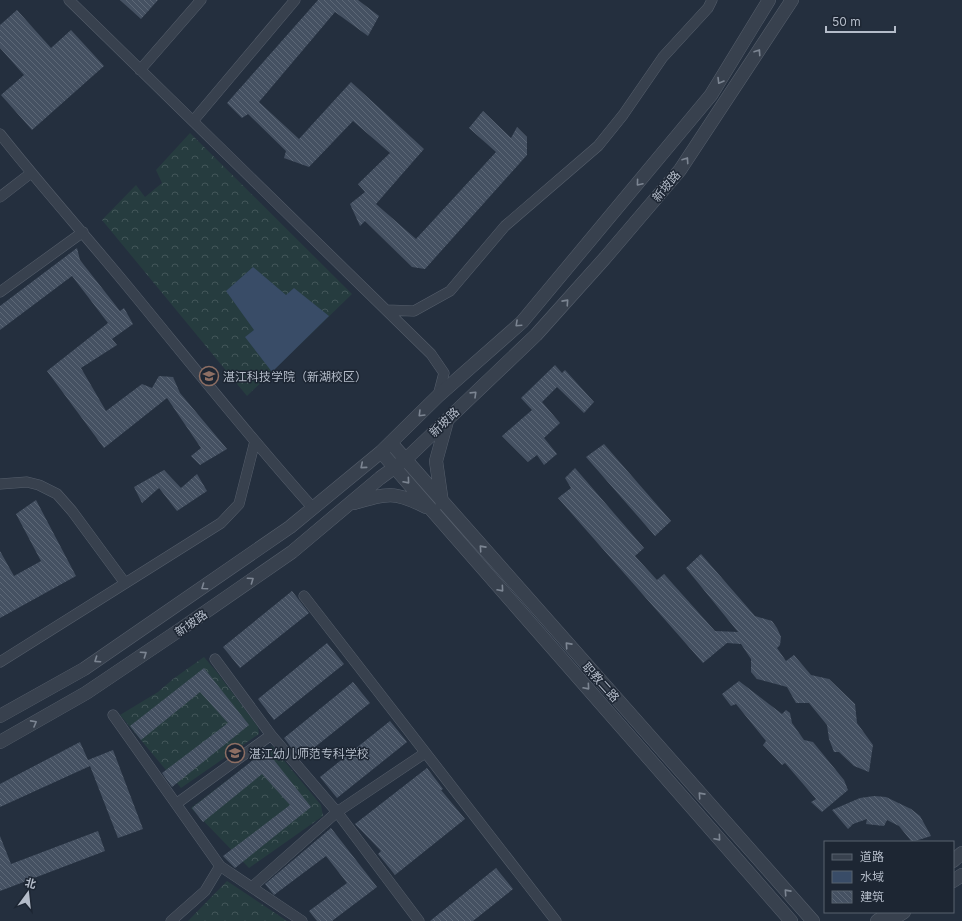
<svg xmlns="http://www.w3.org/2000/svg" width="962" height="921" viewBox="0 0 962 921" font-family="Inter,'Noto Sans SC',sans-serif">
	<defs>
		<pattern id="forest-crowns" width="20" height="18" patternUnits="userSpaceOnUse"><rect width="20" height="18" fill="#263c3f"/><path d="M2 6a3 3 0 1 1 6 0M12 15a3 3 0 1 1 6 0" fill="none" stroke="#435659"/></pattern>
		<pattern id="building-back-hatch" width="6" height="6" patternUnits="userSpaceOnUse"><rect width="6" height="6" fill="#455162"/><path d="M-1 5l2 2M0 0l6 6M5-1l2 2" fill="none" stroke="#5d6877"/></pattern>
	</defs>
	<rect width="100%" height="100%" fill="#242f3e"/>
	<path fill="url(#forest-crowns)" d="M 190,133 L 352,294 L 247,396 L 102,220 L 136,185 L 145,197 L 162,183 L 156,170 Z
		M 204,657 L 216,671 L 258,727 L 259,734 L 181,788 L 120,715 L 158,692 L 173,679 Z
		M 272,746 L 321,805 L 323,816 L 249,868 L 191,808 Z
		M 227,881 L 287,921 L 188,921 Z"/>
	<path fill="#394c67" d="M 253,267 L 286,295 L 294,288 L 329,316 L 272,372 L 245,337 L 254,330 L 226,291 Z"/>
	<path fill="url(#building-back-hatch)" d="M 120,0 L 158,0 L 141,19 Z
		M 318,0 L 358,0 L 379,16 L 368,36 L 335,12 L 259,102 L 299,139 L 351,82 L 424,149 L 376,204 L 416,239 L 496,152 L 469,128 L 483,111 L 511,138 L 517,127 L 527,137 L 527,155 L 425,269 L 412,267 L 365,221 L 360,226 L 350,204 L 365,192 L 358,184 L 390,153 L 353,121 L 309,167 L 284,158 L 286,151 L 248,114 L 242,118 L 227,103 Z
		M 17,10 L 51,48 L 71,30 L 104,66 L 32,130 L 1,95 L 24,75 L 0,48 L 0,25 Z
		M 77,248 L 80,260 L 120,311 L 124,308 L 133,324 L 112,339 L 117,345 L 81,368 L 106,411 L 142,384 L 152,388 L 159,376 L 173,377 L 180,393 L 227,449 L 200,465 L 191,456 L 201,448 L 167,398 L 104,448 L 47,371 L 108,323 L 72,276 L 0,330 L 0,306 Z
		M 555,365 L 562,373 L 565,370 L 594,402 L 584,413 L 557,387 L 542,402 L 560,423 L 544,438 L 557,454 L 544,465 L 537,455 L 528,462 L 502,436 L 532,410 L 521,398 Z
		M 604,444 L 671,521 L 655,536 L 586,457 Z
		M 575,468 L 644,548 L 635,556 L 657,580 L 664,574 L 715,631 L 738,632 L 686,568 L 701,554 L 755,616 L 772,621 L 777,628 L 781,637 L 780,645 L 777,648 L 786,661 L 794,655 L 811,675 L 829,679 L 855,704 L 857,723 L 873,745 L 869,772 L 854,766 L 839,752 L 834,752 L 829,739 L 827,725 L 809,703 L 796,703 L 787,687 L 757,679 L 751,672 L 751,659 L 741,644 L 727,643 L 703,663 L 558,498 L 571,488 L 565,478 Z
		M 164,470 L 181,488 L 197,474 L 207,491 L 177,511 L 159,488 L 142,503 L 134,487 Z
		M 36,500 L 76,576 L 0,618 L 0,551 L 14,576 L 41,561 L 16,514 Z
		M 292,591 L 309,613 L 240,668 L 223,647 Z
		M 327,643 L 344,664 L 274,720 L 258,699 Z
		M 204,668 L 249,725 L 172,787 L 162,773 L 228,723 L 200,692 L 141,740 L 130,726 Z
		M 739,681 L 782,714 L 786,710 L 790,713 L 792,723 L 804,740 L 813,742 L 844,780 L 848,790 L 822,812 L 811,802 L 816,799 L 785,763 L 782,765 L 763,745 L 766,741 L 736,704 L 731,706 L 722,694 Z
		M 353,682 L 370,703 L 300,759 L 284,738 Z
		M 390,721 L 407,742 L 337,798 L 320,777 Z
		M 80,742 L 88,760 L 113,750 L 143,829 L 118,838 L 90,766 L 0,807 L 0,784 Z
		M 266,750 L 311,807 L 235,868 L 223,856 L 290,805 L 262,774 L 203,822 L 192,808 Z
		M 427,768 L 443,789 L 441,790 L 465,819 L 395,875 L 378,854 L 381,851 L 355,824 Z
		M 874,796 L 886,797 L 911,809 L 920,816 L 931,836 L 912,842 L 899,826 L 887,820 L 884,826 L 866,824 L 867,819 L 853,824 L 848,829 L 832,810 L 860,798 Z
		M 331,828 L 377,887 L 332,921 L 317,921 L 309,911 L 347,883 L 326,856 L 274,895 L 265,884 Z
		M 98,831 L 105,851 L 0,891 L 0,836 L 11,864 Z
		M 496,868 L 513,889 L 473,921 L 430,921 Z"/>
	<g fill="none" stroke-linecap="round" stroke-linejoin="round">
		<defs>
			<path id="minor" d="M 69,0 L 431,354 L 444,373 L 438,396
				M 140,70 L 201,0
				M 193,121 L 295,0
				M 0,134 C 41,186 86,236 128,287 C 189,361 249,437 313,508
				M 0,197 L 31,173
				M 0,292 L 83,232
				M 386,310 L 414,311 L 450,291 L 505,226 L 598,146 L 623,115 L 663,57 L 708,8 L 712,0
				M 0,484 L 27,482 L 39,485 L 57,494 L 72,511 L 125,583
				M 304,596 L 556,921
				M 215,659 L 271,735 L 337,812 L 419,921
				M 0,662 L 221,523 L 239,504 L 255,441
				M 113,715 L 220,866
				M 176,804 L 271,735
				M 252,887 L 337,812 L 425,753
				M 171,921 L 205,891 L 220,866 L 302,921"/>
			<path id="tertiary" d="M 391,443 L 813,921
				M 381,452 L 791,921
				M 354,503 C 387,493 395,491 426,507
				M 442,503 L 436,461 L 447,421
				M 0,716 L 84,669 L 290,527 L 381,452 L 438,396 L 522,322 L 711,95 L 769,0
				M 0,742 L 86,693 L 178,631 L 292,552 L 380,478 L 406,459 L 536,335 L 605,258 L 680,170 L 792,0
				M 953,861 L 962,853
				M 953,881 L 962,875
				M 877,921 L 890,912
				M 890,921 L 904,912"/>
		</defs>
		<use href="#minor" stroke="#565f6c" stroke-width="11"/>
		<use href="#tertiary" stroke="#565f6c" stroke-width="14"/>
		<use href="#minor" stroke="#38414e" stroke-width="10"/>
		<use href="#tertiary" stroke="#38414e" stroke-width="13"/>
	</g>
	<defs><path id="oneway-chevron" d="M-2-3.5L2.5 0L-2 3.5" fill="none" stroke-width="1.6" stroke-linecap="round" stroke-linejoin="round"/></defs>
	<g stroke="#7c8592">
		<use href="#oneway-chevron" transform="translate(758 52) rotate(-56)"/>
		<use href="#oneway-chevron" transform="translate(720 81) rotate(121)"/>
		<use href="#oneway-chevron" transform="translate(686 160) rotate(-56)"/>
		<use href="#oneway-chevron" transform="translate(639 183) rotate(130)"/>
		<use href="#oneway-chevron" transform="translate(566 302) rotate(-48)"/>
		<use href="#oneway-chevron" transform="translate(518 324) rotate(137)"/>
		<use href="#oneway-chevron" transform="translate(474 394) rotate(-44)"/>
		<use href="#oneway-chevron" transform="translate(421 414) rotate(135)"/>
		<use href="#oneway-chevron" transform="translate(363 466) rotate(140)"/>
		<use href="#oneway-chevron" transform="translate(407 481) rotate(49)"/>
		<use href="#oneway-chevron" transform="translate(482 548) rotate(-132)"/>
		<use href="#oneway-chevron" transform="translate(251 580) rotate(-35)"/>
		<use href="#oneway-chevron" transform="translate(204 587) rotate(145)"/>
		<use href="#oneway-chevron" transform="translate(501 589) rotate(49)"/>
		<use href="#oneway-chevron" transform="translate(568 645) rotate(-132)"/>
		<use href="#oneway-chevron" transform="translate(144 654) rotate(-34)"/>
		<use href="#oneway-chevron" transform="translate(97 660) rotate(146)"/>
		<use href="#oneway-chevron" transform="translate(587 687) rotate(49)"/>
		<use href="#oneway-chevron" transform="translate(34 723) rotate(-29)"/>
		<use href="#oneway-chevron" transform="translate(701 795) rotate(-132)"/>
		<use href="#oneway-chevron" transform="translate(718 838) rotate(49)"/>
		<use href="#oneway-chevron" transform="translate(787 892) rotate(-132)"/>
	</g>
	<defs>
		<symbol id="university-ring" viewBox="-11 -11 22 22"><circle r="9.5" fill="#1d2633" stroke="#8d6e63" stroke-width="1.5"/><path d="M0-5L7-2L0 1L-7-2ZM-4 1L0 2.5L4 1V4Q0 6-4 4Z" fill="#8d6e63"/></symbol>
	</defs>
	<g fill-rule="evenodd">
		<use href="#university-ring" x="198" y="365" width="22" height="22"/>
		<use href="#university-ring" x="224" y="742" width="22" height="22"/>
	</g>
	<g text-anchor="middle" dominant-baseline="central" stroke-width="3" stroke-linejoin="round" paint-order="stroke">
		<g font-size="12" fill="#b4bcc9" stroke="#1d2633">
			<text transform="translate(666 186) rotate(-50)">新坡路</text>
			<text transform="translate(444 422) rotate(-44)">新坡路</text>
			<text transform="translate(191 623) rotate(-35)">新坡路</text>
			<text transform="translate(601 682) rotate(48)">职教二路</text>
		</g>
		<g font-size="12" fill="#b4bcc9" stroke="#1d2633" text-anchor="start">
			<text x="223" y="376">湛江科技学院（新湖校区）</text>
			<text x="249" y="753">湛江幼儿师范专科学校</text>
		</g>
	</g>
	<rect x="824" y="841" width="130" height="72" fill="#1d2633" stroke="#59626f"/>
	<rect x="832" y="854" width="20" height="6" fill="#38414e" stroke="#59626f"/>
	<text x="860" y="861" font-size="12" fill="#b4bcc9">道路</text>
	<rect x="832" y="871" width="20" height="12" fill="#394c67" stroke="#59626f"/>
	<text x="860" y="881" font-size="12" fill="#b4bcc9">水域</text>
	<rect x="832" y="891" width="20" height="12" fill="url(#building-back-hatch)" stroke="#59626f"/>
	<text x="860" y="901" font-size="12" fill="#b4bcc9">建筑</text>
	<g transform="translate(28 893) rotate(15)" stroke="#1d2633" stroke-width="3" paint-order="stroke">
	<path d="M0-3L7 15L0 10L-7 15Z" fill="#b4bcc9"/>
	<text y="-6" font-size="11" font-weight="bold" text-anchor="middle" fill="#b4bcc9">北</text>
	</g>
	<path d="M826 26v6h69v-6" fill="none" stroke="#b4bcc9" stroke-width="2"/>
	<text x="832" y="26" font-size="12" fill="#b4bcc9" stroke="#1d2633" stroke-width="3" paint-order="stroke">50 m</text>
</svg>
